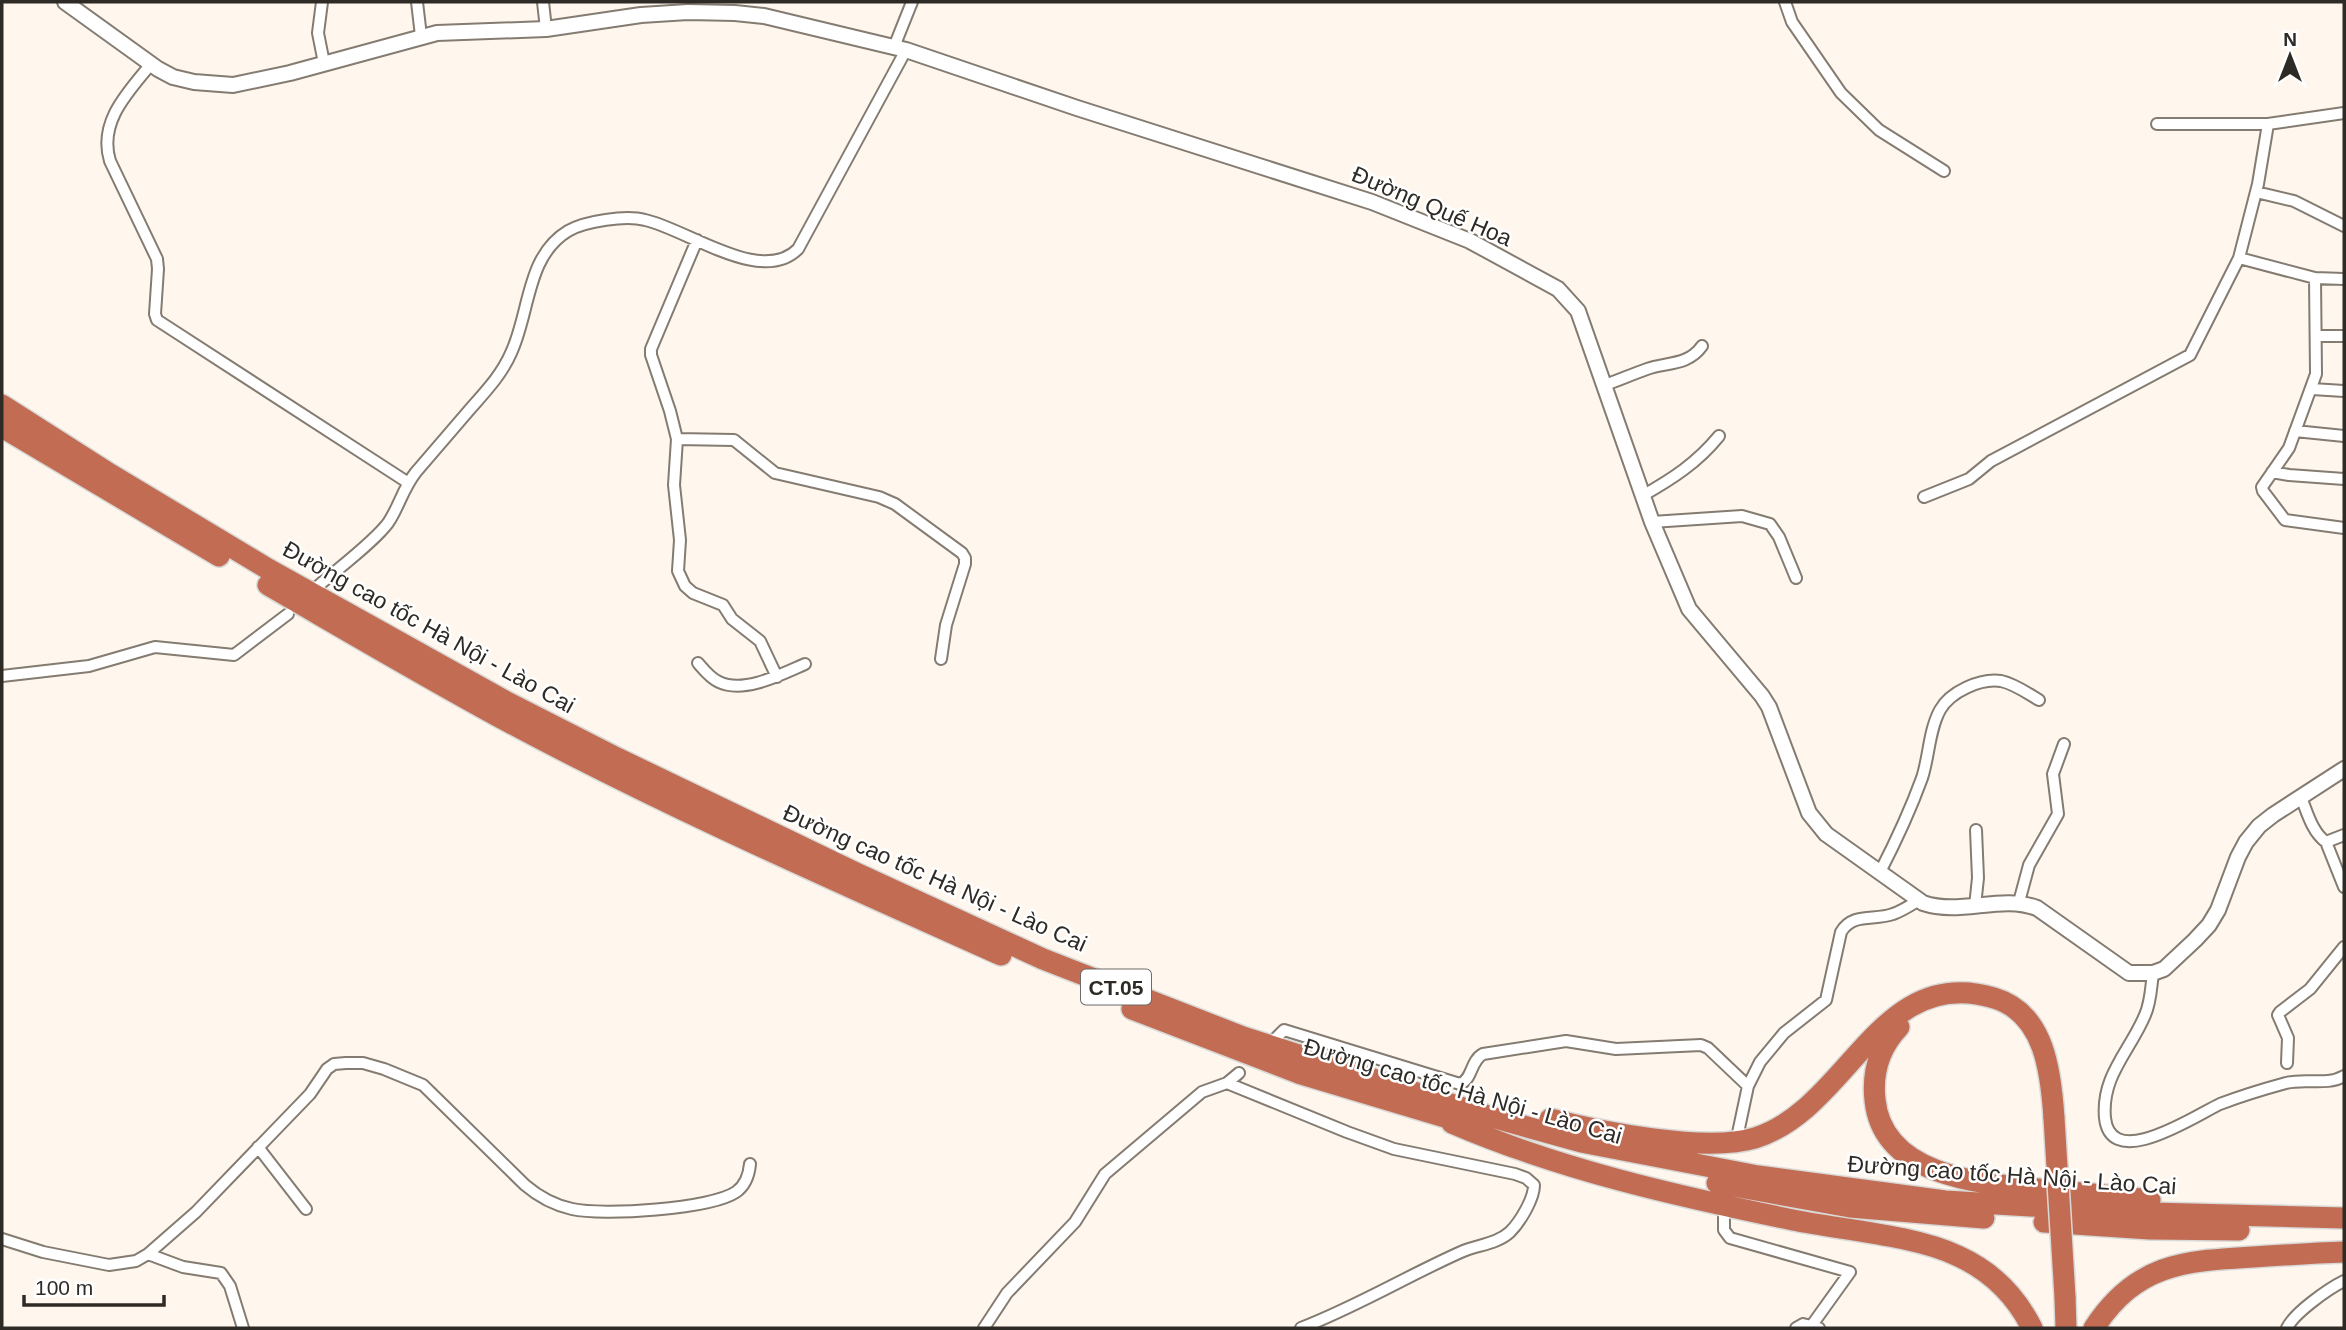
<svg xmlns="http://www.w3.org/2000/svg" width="2346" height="1330" viewBox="0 0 2346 1330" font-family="Arial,sans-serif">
	<rect width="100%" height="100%" fill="#fff7ee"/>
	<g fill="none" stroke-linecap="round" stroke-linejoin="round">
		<defs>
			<path id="minor" d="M 322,2 L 318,33 L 324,63
				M 417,2 L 421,36
				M 543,2 L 546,29
				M 1785,2 L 1792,22 L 1841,93 L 1879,130 L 1944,171
				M 894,47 L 912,2
				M 151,64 C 128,92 98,122 110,161 L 157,259 L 158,269 L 155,314 L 157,320 L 407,482
				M 2157,124 L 2268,124 L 2344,113
				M 2256,192 L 2294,201 L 2344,226
				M 697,240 L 651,349 L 651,355 L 670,411 L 677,439 L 674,485 L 680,540 L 678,571 L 685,586 L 693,593 L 723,605 L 732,619 L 760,641 L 777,677
				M 2239,258 L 2315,278 L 2344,279
				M 2315,278 L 2316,374 L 2289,448 L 2262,487 L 2263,491 L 2285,520 L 2344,528
				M 2317,336 L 2344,336
				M 1605,385 C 1619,380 1633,374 1647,369 C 1666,362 1688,366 1702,346
				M 2312,389 L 2344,391
				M 2295,431 L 2344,436
				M 677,439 L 734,440 L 775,473 L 879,497 L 895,504 L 962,553 L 965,558 L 965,564 L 946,625 L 941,659
				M 2272,472 L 2289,475 L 2344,479
				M 1642,496 C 1672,479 1697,463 1719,436
				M 1924,497 L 1969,479 L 1991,461 L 2190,355 L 2239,258 L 2258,184 L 2268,124
				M 1652,522 L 1742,516 L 1770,524 L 1779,537 L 1796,578
				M 317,587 C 336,570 373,543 388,523 C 399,507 403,488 416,472 C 434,451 452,430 471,408 C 486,391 502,374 511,353 C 530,313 526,256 568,231 C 585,221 626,215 645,220 C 687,229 761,286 798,249 L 906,50
				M 698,663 C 704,670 710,678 719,682 C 744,694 782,674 805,664
				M 2,676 L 89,666 L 155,647 L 234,655 L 288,614
				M 2301,797 C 2307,812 2312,832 2326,842 L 2344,835
				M 2326,842 L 2344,887
				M 1880,872 C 1896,841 1910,811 1922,778 C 1929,757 1929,730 1940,710 C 1950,692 1980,678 2001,681 C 2015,684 2027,693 2039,700
				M 2019,902 L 2029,865 L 2058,814 L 2053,774 L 2064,744
				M 1975,906 L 1978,878 L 1976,830
				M 2153,973 C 2151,987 2151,1002 2145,1015 C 2130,1051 2101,1076 2105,1118 C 2111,1173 2198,1114 2220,1104 C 2241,1096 2264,1089 2286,1083 C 2305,1078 2327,1086 2344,1076
				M 1269,1045 L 1284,1030 L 1460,1084 C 1473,1079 1470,1061 1483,1054 L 1566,1041 L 1616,1049 L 1701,1045 L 1708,1048 L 1748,1086
				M 2287,1063 L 2288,1038 L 2278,1015 L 2280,1012 L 2310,989 L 2344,947
				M 1227,1083 L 1347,1132 L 1394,1149 L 1515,1174 L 1526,1178 L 1534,1185 C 1534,1199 1520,1222 1510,1232 C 1497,1244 1477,1245 1461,1252 C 1407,1276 1356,1307 1301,1328
				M 1738,1133 L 1748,1086 L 1760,1062 L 1784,1033 L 1826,1000 L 1841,932 C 1853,912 1874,921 1893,914 C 1902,911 1911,905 1919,900
				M 258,1147 L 306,1209
				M 1724,1213 L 1724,1230 L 1730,1238 L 1850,1272 L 1812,1325
				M 2,1239 L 43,1252 L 109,1265 L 136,1261 L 148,1254 L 196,1212 L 310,1094 L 327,1069 L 334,1064 L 346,1063 L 363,1063 L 384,1069 L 423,1085 L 525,1185 C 539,1197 554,1205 572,1209 C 603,1216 711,1209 736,1192 C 746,1185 749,1175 750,1164
				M 148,1254 L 183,1267 L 221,1273 L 230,1286 L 243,1328
				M 984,1328 L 1007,1293 L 1075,1222 L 1105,1174 L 1202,1092 L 1227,1083 L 1239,1073
				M 1796,1328 L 1803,1324 L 1819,1328
				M 2287,1328 C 2294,1313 2328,1289 2344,1281"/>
			<path id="tertiary" d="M 65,2 L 158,69 L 173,77 L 194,82 L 233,85 L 290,73 L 437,33 L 546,29 L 641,15 L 688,12 L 735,13 L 764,16 L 906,50 L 1077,108 L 1372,202 L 1470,241 L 1558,289 L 1578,311 L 1652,522 L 1689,609 L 1762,696 L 1769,707 L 1809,813 L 1826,834 L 1923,903 C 1961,916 2000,894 2037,908 L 2129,973 L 2153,973 L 2164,969 L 2195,940 L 2209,925 L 2218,910 L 2238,857 L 2246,842 L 2259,826 L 2273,815 L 2344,769"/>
			<path id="motorway" d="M 2,405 L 110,474 L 268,569 L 505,701 L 617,758 L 856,873 L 1043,959 L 1243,1037 L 1488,1116 L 1581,1142 L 1758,1176 L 1945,1201 L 2152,1213 L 2344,1218
				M 2,427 L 219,556
				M 268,585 C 346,630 424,676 503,719 C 665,806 834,880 1001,955
				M 1132,1009 L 1301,1074 L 1468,1124
				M 1899,1027 C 1879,1048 1872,1073 1875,1100 C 1883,1180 1990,1184 2049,1190 C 2083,1193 2117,1196 2150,1200
				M 1550,1119 C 1601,1132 1706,1153 1755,1138 C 1850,1108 1879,963 1994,998 C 2045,1013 2051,1073 2054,1118
				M 1452,1123 C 1561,1170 1677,1196 1793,1220 C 1842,1230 1914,1235 1958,1256 C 1991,1271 2016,1296 2032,1328
				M 1717,1183 L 1850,1207 L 1984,1218
				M 2044,1222 L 2150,1229 L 2239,1230
				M 2065,1297 L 2066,1328
				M 2094,1328 C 2136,1264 2182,1261 2253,1257 C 2283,1255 2314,1253 2344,1252"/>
		</defs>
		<use href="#minor" stroke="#847b71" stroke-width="14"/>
		<use href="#tertiary" stroke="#847b71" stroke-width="18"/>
		<use href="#motorway" stroke="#d9d9d8" stroke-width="24"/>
		<use href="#minor" stroke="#fff" stroke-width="10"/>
		<use href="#tertiary" stroke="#fff" stroke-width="14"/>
		<use href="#motorway" stroke="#c26d53" stroke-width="21"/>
		<defs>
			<path id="motorway-bridge" d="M 2054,1118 L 2065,1297"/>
		</defs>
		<use href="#motorway-bridge" stroke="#d9d9d8" stroke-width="24" stroke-linecap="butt"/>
		<use href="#motorway-bridge" stroke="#c26d53" stroke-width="21"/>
	</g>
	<g text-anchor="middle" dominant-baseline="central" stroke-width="5" stroke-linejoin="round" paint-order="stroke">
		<rect fill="#fff" stroke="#6d6a67" stroke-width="2" x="1081" y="969.5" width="70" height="35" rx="5"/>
		<g font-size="21" font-weight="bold" fill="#2e2a26">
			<text x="1116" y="987">CT.05</text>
		</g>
		<g font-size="23" fill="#2e2a26" stroke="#fff">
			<text transform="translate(1432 206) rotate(23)">Đường Quế Hoa</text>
			<text transform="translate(429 627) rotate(29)">Đường cao tốc Hà Nội - Lào Cai</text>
			<text transform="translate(935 878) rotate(24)">Đường cao tốc Hà Nội - Lào Cai</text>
			<text transform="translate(1463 1091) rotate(16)">Đường cao tốc Hà Nội - Lào Cai</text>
			<text transform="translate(2012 1175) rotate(4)">Đường cao tốc Hà Nội - Lào Cai</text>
		</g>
	</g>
	<rect width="2346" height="1330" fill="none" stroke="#2e2a26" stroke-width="7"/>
	<g transform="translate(2290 56)" stroke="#ffffff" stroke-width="5" paint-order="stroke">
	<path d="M0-5L12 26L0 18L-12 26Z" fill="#2e2a26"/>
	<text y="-10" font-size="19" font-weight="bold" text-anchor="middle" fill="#2e2a26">N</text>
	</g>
	<path d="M24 1295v10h140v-10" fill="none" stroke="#2e2a26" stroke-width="3.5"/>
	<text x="35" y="1295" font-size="21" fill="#2e2a26" stroke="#ffffff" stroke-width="5" paint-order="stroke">100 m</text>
</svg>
